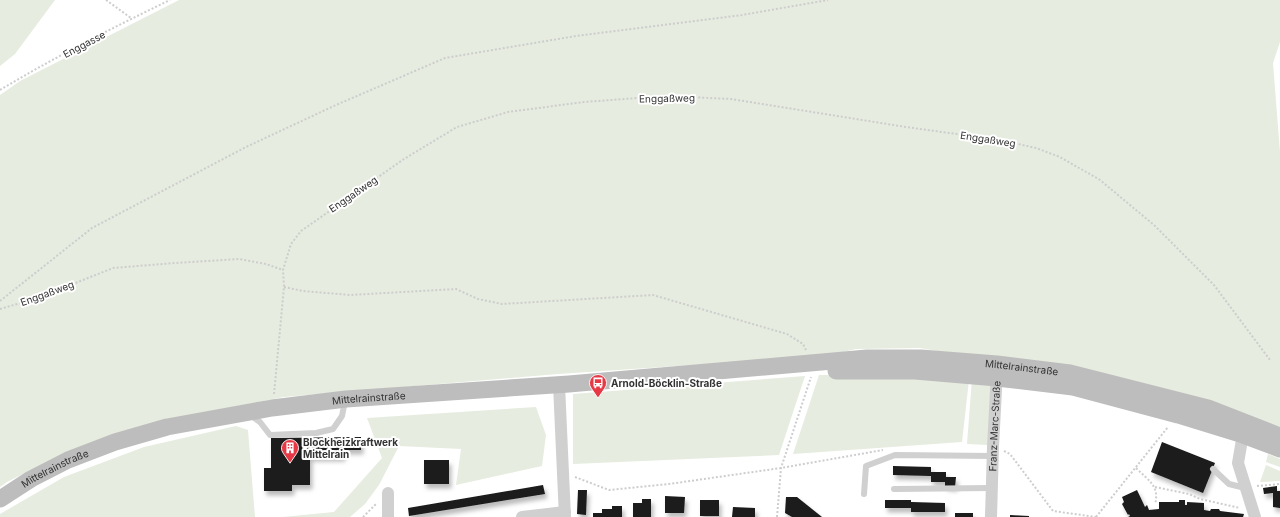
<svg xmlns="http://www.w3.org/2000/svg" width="1280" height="517" viewBox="0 0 1280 517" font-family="Inter,sans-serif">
	<defs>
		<filter id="shadow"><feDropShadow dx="2.5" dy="4.5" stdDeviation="2" flood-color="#0004"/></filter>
	</defs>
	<rect width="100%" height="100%" fill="#fff"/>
	<path fill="#e6ecdf" d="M 0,0 L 55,0 L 15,54 L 0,66 Z
		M 179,0 L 1280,0 L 1280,42 L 1273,63 L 1280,152 L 1280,427 L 947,353 L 920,348 L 856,349 L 826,356 L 558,374 L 284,397 L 222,409 L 65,453 L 7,482 L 0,487 L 0,95 L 20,81 Z
		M 819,375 L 925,375 L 969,380 L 962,442 L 793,454 Z
		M 805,376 L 779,455 L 573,464 L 573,394 Z
		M 972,379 L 993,382 L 988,445 L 967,444 Z
		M 536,407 L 546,435 L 542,466 L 456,485 L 461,449 L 399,446 L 379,485 L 365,504 L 350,517 L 283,517 L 334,512 L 382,458 L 367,418 Z
		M 236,426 L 248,430 L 255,517 L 0,517 L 0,514 L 64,477 L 144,447 Z
		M 1268,454 L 1280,459 L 1280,467 L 1266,462 Z
		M 1266,465 L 1280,471 L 1280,481 L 1260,482 Z"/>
	<path fill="#1a1a1a" filter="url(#shadow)" d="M 361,437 L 361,450 L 343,450 L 343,457 L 310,457 L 310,485 L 292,485 L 292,491 L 264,491 L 264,468 L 271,468 L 271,438 Z
		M 1162,442 L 1215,463 L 1203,493 L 1151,472 Z
		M 424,460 L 449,460 L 449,484 L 424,484 Z
		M 893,466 L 931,467 L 931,472 L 946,472 L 946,477 L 956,477 L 955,487 L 945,486 L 945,482 L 931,482 L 931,476 L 893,475 Z
		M 543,485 L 545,494 L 409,516 L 408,508 Z
		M 1277,486 L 1277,491 L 1280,491 L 1280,508 L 1273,507 L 1273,493 L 1264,494 L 1263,488 Z
		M 578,490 L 587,490 L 586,515 L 577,514 Z
		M 1137,490 L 1145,507 L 1147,505 L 1149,510 L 1159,509 L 1159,502 L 1179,502 L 1179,500 L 1185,500 L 1185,505 L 1187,505 L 1187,502 L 1204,503 L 1204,510 L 1210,511 L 1211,509 L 1219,509 L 1220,511 L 1244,514 L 1243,517 L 1128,517 L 1130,516 L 1129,514 L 1128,515 L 1122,504 L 1124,502 L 1122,497 Z
		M 665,496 L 685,497 L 684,513 L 665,513 Z
		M 786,497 L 797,497 L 822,517 L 792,517 L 785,513 Z
		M 642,499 L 651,499 L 651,517 L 633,517 L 633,503 L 642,503 Z
		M 700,500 L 719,500 L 719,516 L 700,516 Z
		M 885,500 L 911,500 L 911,502 L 945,503 L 945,512 L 911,512 L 911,508 L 885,508 Z
		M 612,506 L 622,506 L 622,517 L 593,517 L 593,513 L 602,513 L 602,509 L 612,509 Z
		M 733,507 L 755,508 L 755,517 L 732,517 Z
		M 955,513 L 973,513 L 973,517 L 955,517 Z
		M 1010,515 L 1029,516 L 1029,517 L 1010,517 Z"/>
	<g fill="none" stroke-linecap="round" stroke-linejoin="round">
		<path stroke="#cdcdcd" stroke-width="2" stroke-dasharray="2 2" stroke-linecap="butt" d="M 106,0 L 131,18
			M 0,90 C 55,57 112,28 170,0
			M 284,287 L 303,291 L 350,295 L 456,289 L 478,299 L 502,304 L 653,295 L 787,334 L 803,344 L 806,350
			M 0,301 L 92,228 L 246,147 L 336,105 L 445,58 L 576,36 L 742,15 L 828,0
			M 0,309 L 38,298 L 113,268 L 175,263 L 239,259 L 266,264 L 283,270
			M 274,394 L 284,287 L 283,270 L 291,244 L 301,231 L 404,159 L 457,127 L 508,112 L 584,102 L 665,96 L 731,99 L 906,127 L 1000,140 L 1036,148 L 1060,157 L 1100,180 L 1154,225 L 1214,285 L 1270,360
			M 1004,451 L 1010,454 L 1053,511 L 1096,517
			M 1136,468 C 1148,480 1160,486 1155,504
			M 575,477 L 609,490 L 669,484 L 781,468 L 883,450
			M 1257,486 L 1280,484
			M 1155,487 L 1189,494 L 1200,499 L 1240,508
			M 363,517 L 377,503
			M 777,517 L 781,468 L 811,377
			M 1096,517 L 1168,427"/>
		<path stroke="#d0d0d0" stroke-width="6" d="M 250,415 L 260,422 L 270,435 L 316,433 L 333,429 L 342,416 L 345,401
			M 1213,469 L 1229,484 L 1245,488
			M 894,489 L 992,488
			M 864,494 L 866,466 L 895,455 L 993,456"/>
		<g stroke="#d0d0d0" stroke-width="12">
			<path d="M 559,385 L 565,517"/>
			<path d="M 1244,428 L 1238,463 L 1255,517"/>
			<path d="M 388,517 L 388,493"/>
			<path d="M 522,517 L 565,512"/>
			<path id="s1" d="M 991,517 L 993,447 L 997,371"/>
		</g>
		<g stroke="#bdbdbd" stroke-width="17">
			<path d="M 836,371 L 915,371 L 997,378 L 1073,387 L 1178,415 L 1243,435 L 1280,449"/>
			<path id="s2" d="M 0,499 L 31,479 L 68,460 L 115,442 L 167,427 L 272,408 L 346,399 L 569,384 L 867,358 L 921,358 L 997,364 L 1070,373 L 1208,408 L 1280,436"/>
		</g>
	</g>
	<defs>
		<symbol id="bus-pin" viewBox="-11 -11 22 30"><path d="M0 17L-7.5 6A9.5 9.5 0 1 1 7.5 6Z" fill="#e63946" stroke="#fff"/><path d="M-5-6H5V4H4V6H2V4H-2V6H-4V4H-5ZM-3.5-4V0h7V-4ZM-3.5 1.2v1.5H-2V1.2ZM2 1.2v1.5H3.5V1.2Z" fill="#fff"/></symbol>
		<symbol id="building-pin" viewBox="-11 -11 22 30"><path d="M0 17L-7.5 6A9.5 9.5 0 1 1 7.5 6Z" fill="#e63946" stroke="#fff"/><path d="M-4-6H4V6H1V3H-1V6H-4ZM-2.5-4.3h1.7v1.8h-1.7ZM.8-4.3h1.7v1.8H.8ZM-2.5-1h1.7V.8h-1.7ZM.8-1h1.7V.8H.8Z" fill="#fff"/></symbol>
	</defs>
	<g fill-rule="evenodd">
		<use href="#bus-pin" x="588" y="373" width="20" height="27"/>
		<use href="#building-pin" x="280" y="438" width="20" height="27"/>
	</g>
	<g text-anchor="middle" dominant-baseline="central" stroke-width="4" stroke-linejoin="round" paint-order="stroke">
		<g font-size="10" fill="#333" stroke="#fff">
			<text transform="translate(84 44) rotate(-28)">Enggasse</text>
			<text transform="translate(667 98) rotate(-1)">Enggaßweg</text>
			<text transform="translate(988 139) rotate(9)">Enggaßweg</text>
			<text transform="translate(353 194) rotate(-34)">Enggaßweg</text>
			<text transform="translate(47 293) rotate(-20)">Enggaßweg</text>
			<text stroke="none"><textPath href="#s2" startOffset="1042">Mittelrainstraße</textPath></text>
			<text stroke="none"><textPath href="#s2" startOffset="387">Mittelrainstraße</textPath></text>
			<text stroke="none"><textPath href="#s1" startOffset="91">Franz-Marc-Straße</textPath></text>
			<text stroke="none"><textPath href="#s2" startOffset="63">Mittelrainstraße</textPath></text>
		</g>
		<g font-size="10" font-weight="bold" fill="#333" stroke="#fff" text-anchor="start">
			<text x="611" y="383">Arnold-Böcklin-Straße</text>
			<text x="303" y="442">Blockheizkraftwerk<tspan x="303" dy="12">Mittelrain</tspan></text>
		</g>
	</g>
</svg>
